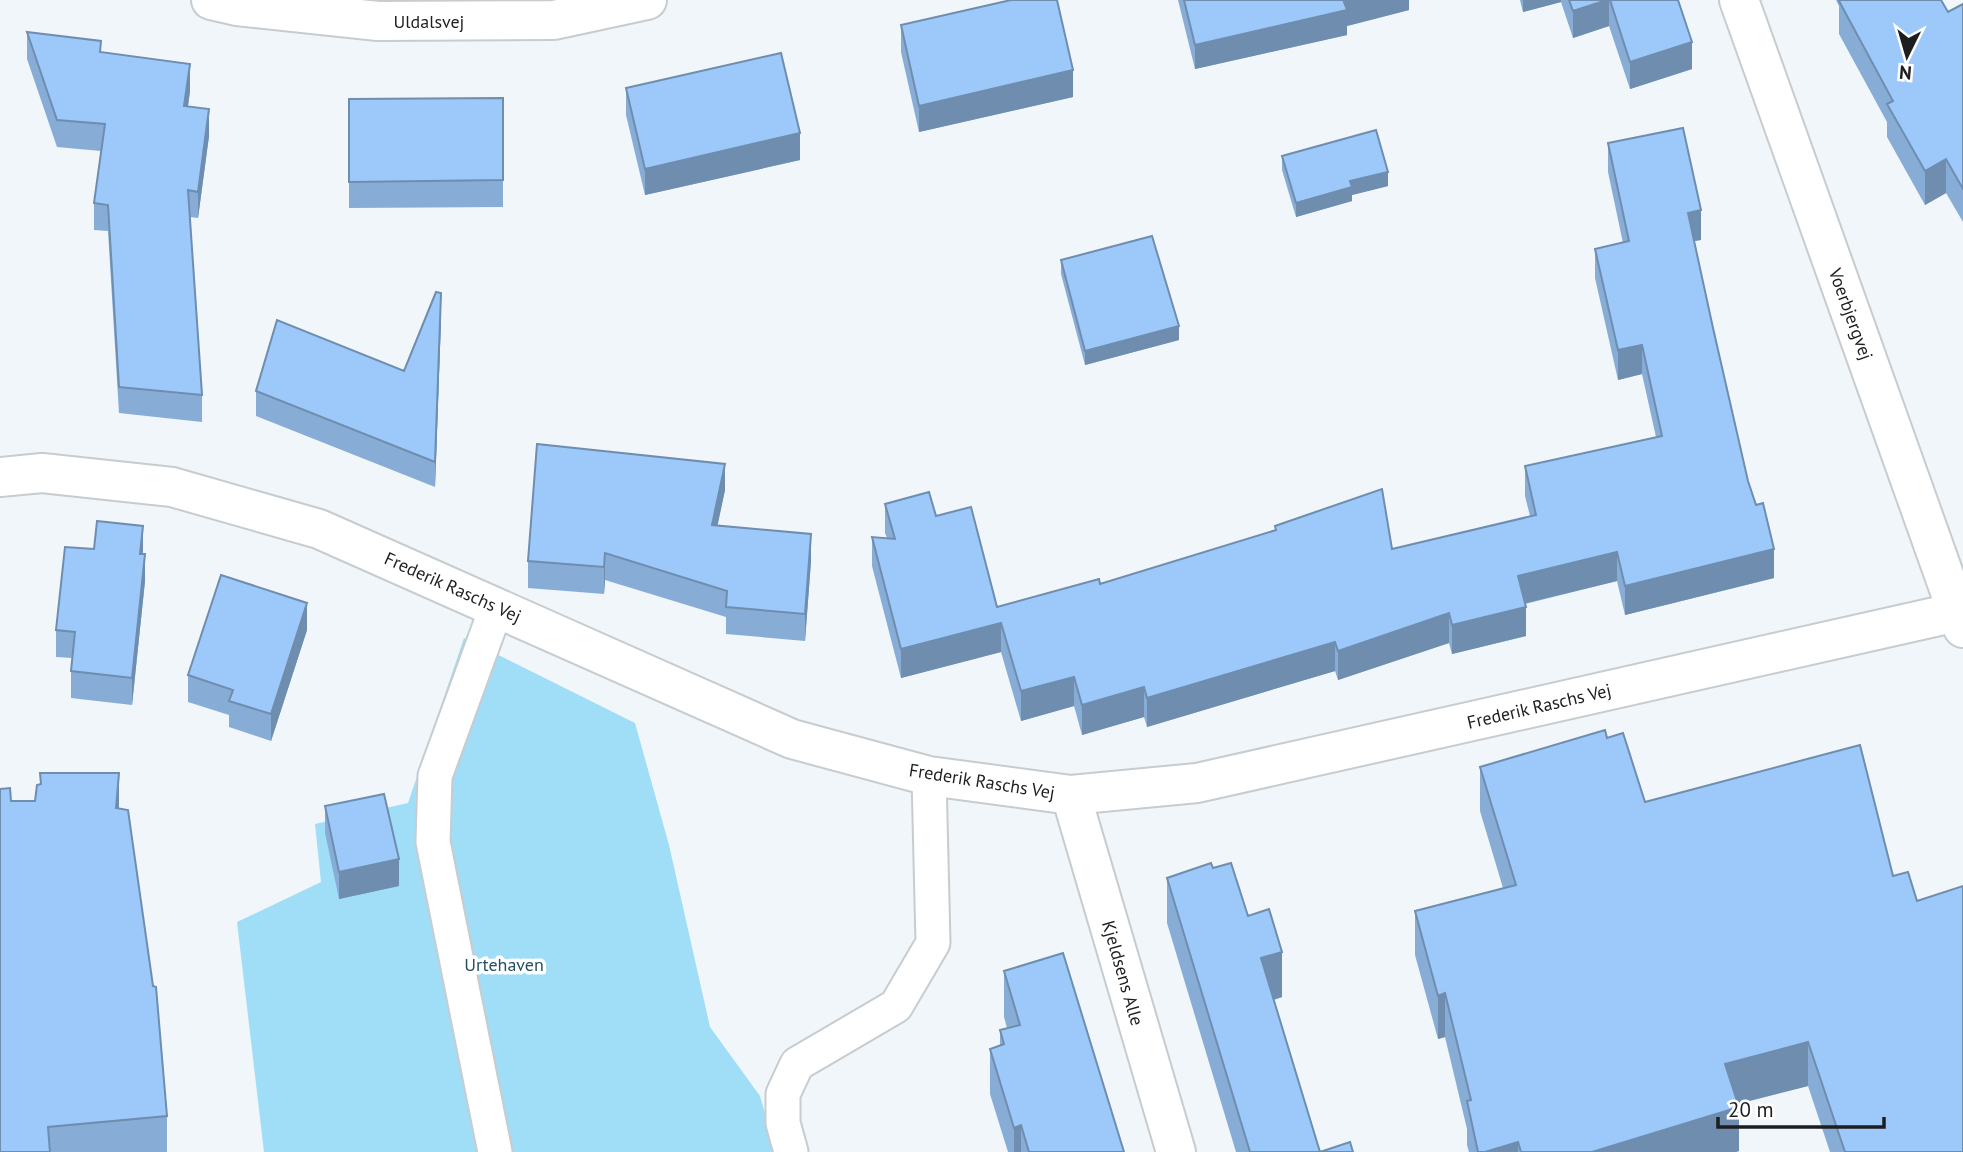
<svg xmlns="http://www.w3.org/2000/svg" width="1963" height="1152" viewBox="0 0 1963 1152" font-family="'PT Sans',sans-serif">
	<rect width="100%" height="100%" fill="#f0f6f9"/>
	<path fill="#a0def8" d="M 464,638 L 635,723 L 669,845 L 710,1027 L 760,1096 L 776,1152 L 264,1152 L 237,922 L 321,882 L 315,824 L 408,803 Z"/>
	<g fill="none" stroke-linecap="round" stroke-linejoin="round">
		<defs>
			<path id="lane" d="M 495,1152 L 433,842 L 435,776 L 497,606
				M 791,1152 L 783,1123 L 783,1094 L 797,1064 L 896,1006 L 933,943 L 929,776"/>
			<path id="street" d="M 211,0 L 237,6 L 378,21 L 554,20 L 647,0
				M 0,477 L 42,473 L 172,487 L 319,529 L 792,739 L 929,776 L 1071,795 L 1197,783 L 1957,612
				M 1071,795 L 1176,1152"/>
			<path id="secondary" d="M 1739,0 L 1963,628"/>
		</defs>
		<use href="#lane" stroke="#c6cccf" stroke-width="37"/>
		<use href="#street" stroke="#c6cccf" stroke-width="42"/>
		<use href="#secondary" stroke="#c6cccf" stroke-width="42"/>
		<use href="#lane" stroke="#fff" stroke-width="33"/>
		<use href="#street" stroke="#fff" stroke-width="38"/>
		<use href="#secondary" stroke="#fff" stroke-width="38"/>
	</g>
	<path fill="#87add7" d="M 1178,0 L 1409,0 L 1409,10 L 1347,26 L 1347,35 L 1195,69 Z
		M 1520,0 L 1678,0 L 1692,69 L 1630,89 L 1609,26 L 1573,38 L 1561,2 L 1523,12 Z
		M 1836,0 L 1941,0 L 1948,12 L 1963,4 L 1963,222 L 1946,193 L 1925,205 L 1887,137 L 1887,122 L 1839,34 L 1839,6 Z
		M 901,25 L 1073,97 L 919,132 L 901,52 Z
		M 27,32 L 101,52 L 190,91 L 188,107 L 209,136 L 198,218 L 190,217 L 202,395 L 202,422 L 119,413 L 108,231 L 94,230 L 94,203 L 101,151 L 57,147 L 27,59 Z
		M 626,88 L 800,160 L 645,195 L 626,115 Z
		M 503,98 L 503,207 L 349,208 L 349,99 Z
		M 1608,143 L 1701,240 L 1694,241 L 1713,328 L 1748,481 L 1774,578 L 1625,615 L 1617,581 L 1525,604 L 1526,636 L 1452,654 L 1449,643 L 1338,680 L 1335,671 L 1147,727 L 1144,717 L 1082,735 L 1074,706 L 1021,721 L 1001,652 L 901,678 L 872,566 L 872,537 L 887,538 L 885,533 L 885,504 L 936,516 L 997,607 L 1100,584 L 1275,530 L 1275,526 L 1392,549 L 1530,516 L 1525,496 L 1525,466 L 1656,437 L 1642,374 L 1618,380 L 1595,278 L 1595,249 L 1623,243 L 1608,172 Z
		M 1282,156 L 1388,186 L 1352,195 L 1352,201 L 1296,217 L 1282,170 Z
		M 1061,260 L 1179,340 L 1085,365 L 1061,274 Z
		M 441,318 L 435,487 L 256,416 L 256,391 L 404,371 Z
		M 725,490 L 717,526 L 811,561 L 805,641 L 726,634 L 726,617 L 605,580 L 604,594 L 528,588 L 528,561 Z
		M 143,554 L 145,581 L 132,705 L 71,698 L 71,671 L 72,658 L 56,657 L 56,630 Z
		M 307,630 L 271,741 L 229,727 L 229,715 L 188,702 L 188,675 Z
		M 1607,738 L 1645,802 L 1963,1152 L 1830,1152 L 1808,1086 L 1738,1104 L 1739,1151 L 1736,1152 L 1469,1152 L 1467,1145 L 1467,1129 L 1445,1037 L 1438,1039 L 1415,955 L 1415,911 L 1503,888 L 1480,811 L 1480,767 Z
		M 40,773 L 119,808 L 167,1116 L 167,1152 L 0,1152 L 11,801 L 35,801 L 40,784 Z
		M 325,806 L 399,886 L 339,899 L 325,833 Z
		M 1213,868 L 1248,916 L 1282,997 L 1274,1000 L 1320,1152 L 1353,1152 L 1236,1152 L 1167,923 L 1167,878 Z
		M 1004,971 L 1124,1152 L 1008,1152 L 990,1094 L 990,1049 L 1000,1046 L 1000,1030 L 1007,1028 L 1004,1017 Z"/>
	<path fill="#6e8daf" d="M 1351,0 L 1409,0 L 1409,10 L 1347,26 L 1347,35 L 1195,69 L 1195,45 Z
		M 1523,0 L 1561,0 L 1561,2 L 1523,12 Z
		M 1607,0 L 1609,0 L 1609,26 L 1573,38 L 1573,11 Z
		M 1692,42 L 1692,69 L 1630,89 L 1630,62 Z
		M 190,64 L 190,91 L 184,133 L 184,106 Z
		M 1073,70 L 1073,97 L 919,132 L 919,106 Z
		M 209,109 L 209,136 L 198,218 L 198,192 Z
		M 800,133 L 800,160 L 645,195 L 645,169 Z
		M 1946,159 L 1946,193 L 1925,205 L 1925,171 Z
		M 1388,172 L 1388,186 L 1352,195 L 1352,201 L 1296,217 L 1296,203 L 1350,181 Z
		M 1701,210 L 1701,240 L 1688,242 L 1688,213 Z
		M 441,293 L 441,318 L 435,487 L 435,462 Z
		M 1179,326 L 1179,340 L 1085,365 L 1085,351 Z
		M 1642,345 L 1642,374 L 1618,380 L 1618,350 Z
		M 725,464 L 725,490 L 712,552 L 712,525 Z
		M 143,526 L 143,552 L 140,581 L 140,554 Z
		M 811,534 L 811,561 L 805,641 L 805,614 Z
		M 1774,549 L 1774,578 L 1625,615 L 1625,586 Z
		M 1617,552 L 1617,581 L 1518,605 L 1518,576 Z
		M 605,553 L 605,580 L 604,594 L 604,567 Z
		M 145,554 L 145,581 L 132,705 L 132,678 Z
		M 307,603 L 307,630 L 271,741 L 271,714 Z
		M 1526,607 L 1526,636 L 1452,654 L 1452,625 Z
		M 1449,613 L 1449,643 L 1338,680 L 1338,651 Z
		M 1001,623 L 1001,652 L 901,678 L 901,649 Z
		M 1335,642 L 1335,671 L 1147,727 L 1147,698 Z
		M 1074,677 L 1074,706 L 1021,721 L 1021,691 Z
		M 1144,687 L 1144,717 L 1082,735 L 1082,705 Z
		M 119,773 L 119,816 L 116,808 Z
		M 399,859 L 399,886 L 339,899 L 339,872 Z
		M 1282,952 L 1282,997 L 1261,1003 L 1261,958 Z
		M 1445,993 L 1445,1037 L 1438,1039 L 1438,996 Z
		M 1808,1042 L 1808,1086 L 1725,1107 L 1725,1064 Z
		M 1739,1107 L 1739,1151 L 1736,1152 L 1592,1152 Z
		M 1021,1125 L 1021,1152 L 1014,1152 L 1014,1128 Z
		M 1518,1142 L 1518,1152 L 1485,1152 Z"/>
	<path fill="#9dc9fa" stroke="#6e8daf" stroke-width="2" d="M 1011,0 L 1057,0 L 1073,70 L 919,106 L 901,25 Z
		M 1184,0 L 1351,0 L 1344,2 L 1347,10 L 1195,45 Z
		M 1569,0 L 1607,0 L 1573,11 Z
		M 1610,0 L 1678,0 L 1692,42 L 1630,62 Z
		M 1841,0 L 1941,0 L 1948,12 L 1963,4 L 1963,189 L 1946,159 L 1925,171 L 1887,104 L 1893,101 L 1839,1 Z
		M 27,32 L 101,41 L 100,52 L 190,64 L 184,106 L 209,109 L 198,192 L 188,190 L 202,395 L 119,387 L 108,205 L 94,203 L 105,124 L 57,120 Z
		M 781,53 L 800,133 L 645,169 L 626,88 Z
		M 503,98 L 503,180 L 349,182 L 349,99 Z
		M 1683,128 L 1701,210 L 1688,213 L 1713,328 L 1748,481 L 1756,505 L 1763,503 L 1774,549 L 1625,586 L 1617,552 L 1518,576 L 1526,607 L 1452,625 L 1449,613 L 1338,651 L 1335,642 L 1147,698 L 1144,687 L 1082,705 L 1074,677 L 1021,691 L 1001,623 L 901,649 L 872,537 L 895,539 L 885,504 L 929,492 L 936,516 L 971,507 L 997,607 L 1099,579 L 1100,584 L 1276,530 L 1275,526 L 1382,489 L 1392,549 L 1536,515 L 1525,466 L 1662,436 L 1642,345 L 1618,350 L 1595,249 L 1629,241 L 1608,143 Z
		M 1376,130 L 1388,172 L 1350,181 L 1352,187 L 1296,203 L 1282,156 Z
		M 1152,236 L 1179,326 L 1085,351 L 1061,260 Z
		M 436,292 L 441,293 L 435,462 L 256,391 L 277,320 L 404,371 Z
		M 537,444 L 725,464 L 712,525 L 811,534 L 805,614 L 726,607 L 727,591 L 605,553 L 604,567 L 528,561 Z
		M 97,521 L 143,526 L 140,554 L 145,554 L 132,678 L 71,671 L 75,632 L 56,630 L 65,547 L 94,549 Z
		M 221,575 L 307,603 L 271,714 L 229,701 L 233,690 L 188,675 Z
		M 1605,730 L 1607,738 L 1623,733 L 1645,802 L 1860,745 L 1893,876 L 1908,872 L 1917,901 L 1963,886 L 1963,1152 L 1845,1152 L 1808,1042 L 1725,1064 L 1739,1107 L 1592,1152 L 1521,1152 L 1518,1142 L 1485,1152 L 1478,1152 L 1467,1101 L 1471,1100 L 1445,993 L 1438,996 L 1415,911 L 1516,885 L 1480,767 Z
		M 40,773 L 119,773 L 116,808 L 128,810 L 153,986 L 156,987 L 167,1116 L 48,1127 L 50,1152 L 0,1152 L 0,789 L 10,788 L 11,801 L 35,801 L 37,785 L 41,784 Z
		M 384,794 L 399,859 L 339,872 L 325,806 Z
		M 1211,863 L 1213,868 L 1231,863 L 1248,916 L 1269,909 L 1282,952 L 1261,958 L 1320,1152 L 1350,1142 L 1353,1152 L 1250,1152 L 1167,878 Z
		M 1063,953 L 1124,1152 L 1029,1152 L 1021,1125 L 1014,1128 L 990,1049 L 1004,1044 L 1000,1030 L 1020,1025 L 1004,971 Z"/>
	<g text-anchor="middle" dominant-baseline="central" stroke-width="7" stroke-linejoin="round" paint-order="stroke">
		<g font-size="18" fill="#1c1e1f" stroke="#fff">
			<text x="429" y="21">Uldalsvej</text>
			<text transform="translate(1851 314) rotate(70)">Voerbjergvej</text>
			<text transform="translate(453 587) rotate(24)">Frederik Raschs Vej</text>
			<text transform="translate(1539 706) rotate(-13)">Frederik Raschs Vej</text>
			<text transform="translate(982 781) rotate(9)">Frederik Raschs Vej</text>
			<text transform="translate(1123 973) rotate(74)">Kjeldsens Alle</text>
		</g>
		<g font-size="18" fill="#265060" stroke="#fff">
			<text x="504" y="964">Urtehaven</text>
		</g>
	</g>
	<g transform="translate(1907 56) rotate(185)" stroke="#ffffff" stroke-width="5" paint-order="stroke">
	<path d="M0-5L12 26L0 18L-12 26Z" fill="#1c1e1f"/>
	<text y="-10" font-size="19" font-weight="bold" text-anchor="middle" fill="#1c1e1f">N</text>
	</g>
	<path d="M1718 1117v10h166v-10" fill="none" stroke="#1c1e1f" stroke-width="3.5"/>
	<text x="1728" y="1117" font-size="21" fill="#1c1e1f" stroke="#ffffff" stroke-width="5" paint-order="stroke">20 m</text>
</svg>
